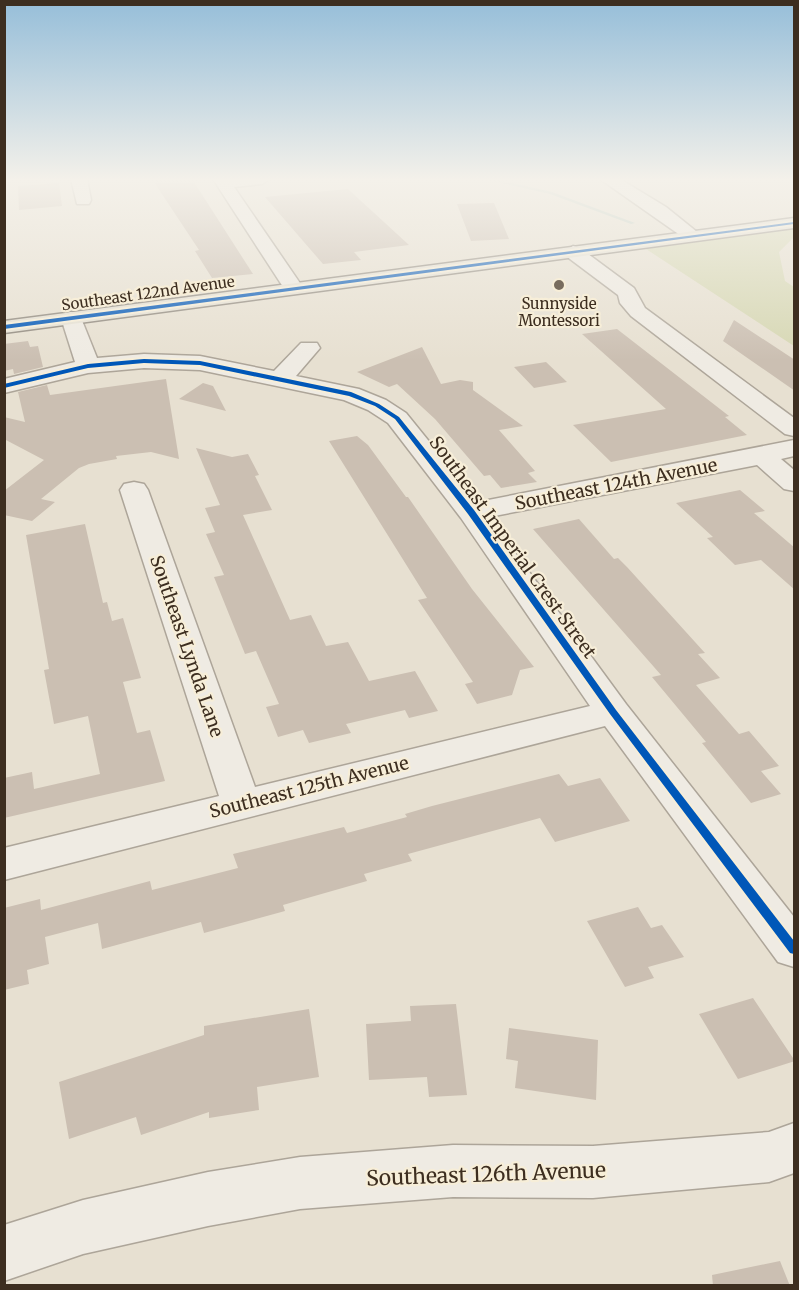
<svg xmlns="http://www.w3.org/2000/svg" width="799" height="1290" viewBox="0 0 799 1290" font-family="Merriweather,serif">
	<rect width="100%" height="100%" fill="#e7e0d1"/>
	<path fill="#d6d7b3" d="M 794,229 L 794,237 L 779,252 L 785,281 L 794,287 L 794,346 L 646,249 Z"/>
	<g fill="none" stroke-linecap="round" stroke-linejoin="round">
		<path fill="#bcccc2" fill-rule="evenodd" d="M 484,179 L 493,179 L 552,192 L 635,223 L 631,224 L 550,194 Z"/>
	</g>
	<path fill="#cbbfb2" d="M 152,179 L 192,179 L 253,274 L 212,278 L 195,251 L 199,250 Z
		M 59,183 L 62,206 L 19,210 L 18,186 Z
		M 348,189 L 409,245 L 354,252 L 361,260 L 323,264 L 265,197 Z
		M 494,203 L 509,239 L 471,241 L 457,204 Z
		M 734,320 L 795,360 L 795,391 L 723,341 Z
		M 617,329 L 729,416 L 725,417 L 747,435 L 611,462 L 573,425 L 666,409 L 582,334 Z
		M 28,341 L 30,347 L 38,346 L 43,367 L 14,374 L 13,369 L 4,371 L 4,344 Z
		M 422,347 L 441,384 L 460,380 L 473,382 L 473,390 L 523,426 L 499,430 L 535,471 L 528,473 L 537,482 L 501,488 L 490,475 L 484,476 L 435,419 L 397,384 L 389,387 L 357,372 Z
		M 546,362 L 567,382 L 534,388 L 514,367 Z
		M 166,379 L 179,459 L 151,452 L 116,456 L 117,459 L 89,464 L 79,468 L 41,499 L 55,502 L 32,521 L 4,515 L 4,491 L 44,460 L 4,439 L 4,417 L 25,422 L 18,392 L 47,385 L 50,395 Z
		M 203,383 L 213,386 L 226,411 L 179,399 Z
		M 357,436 L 368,445 L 406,497 L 408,497 L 472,589 L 534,667 L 520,670 L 512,695 L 477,704 L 465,684 L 473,682 L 418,600 L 427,598 L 329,441 Z
		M 196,448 L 232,457 L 248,454 L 259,475 L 255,476 L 272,510 L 243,515 L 290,620 L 311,615 L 326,646 L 348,642 L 369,681 L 415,671 L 438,711 L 409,718 L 405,710 L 346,724 L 351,733 L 309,743 L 303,730 L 278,737 L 266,707 L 279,704 L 256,651 L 245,654 L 214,577 L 224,575 L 206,534 L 215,532 L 205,508 L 220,505 Z
		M 740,490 L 765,511 L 754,513 L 795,548 L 795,590 L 761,560 L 735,565 L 707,538 L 713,537 L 676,503 Z
		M 579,519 L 614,559 L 618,558 L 627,567 L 705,653 L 698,654 L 720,678 L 696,685 L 739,734 L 749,731 L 779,766 L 761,771 L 781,794 L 751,803 L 702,743 L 706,742 L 652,677 L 661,675 L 533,529 Z
		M 85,524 L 103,603 L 107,602 L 112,621 L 123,618 L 141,678 L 123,682 L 137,733 L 150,730 L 165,781 L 4,818 L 4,778 L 32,772 L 34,789 L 100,774 L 88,716 L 54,724 L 44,670 L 49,669 L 26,535 Z
		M 559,774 L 568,786 L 600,778 L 630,821 L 555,842 L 540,818 L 408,854 L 412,861 L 364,874 L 367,881 L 283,905 L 285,911 L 204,933 L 201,922 L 102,949 L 98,923 L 45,937 L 49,964 L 27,970 L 29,984 L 4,990 L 4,908 L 40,899 L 41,910 L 150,881 L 152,890 L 238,868 L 233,854 L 344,827 L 347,833 L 407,817 L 405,814 L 432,806 Z
		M 638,907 L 651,928 L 662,925 L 684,957 L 648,967 L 654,978 L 625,987 L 587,921 Z
		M 753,998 L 795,1061 L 738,1079 L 699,1014 Z
		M 456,1004 L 467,1095 L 429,1097 L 427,1077 L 369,1080 L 366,1024 L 411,1021 L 410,1006 Z
		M 309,1009 L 319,1077 L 257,1087 L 259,1110 L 209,1118 L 209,1112 L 141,1135 L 136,1117 L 69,1139 L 59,1082 L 204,1035 L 204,1026 Z
		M 509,1028 L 598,1040 L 596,1100 L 515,1088 L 518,1061 L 506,1059 Z
		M 780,1261 L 790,1286 L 713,1286 L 712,1275 Z"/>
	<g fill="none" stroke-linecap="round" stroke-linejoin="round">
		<defs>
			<path id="minor" d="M 71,179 L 87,179 L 91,200 L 89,204 L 77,204 Z
				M 213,179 L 270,179 L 262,184 L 234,187 L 304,289 L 301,293 L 287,293 Z
				M 600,179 L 620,179 L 666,207 L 702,236 L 699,240 L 687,240 Z
				M 573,246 L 580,248 L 634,288 L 645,308 L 794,418 L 794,436 L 785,434 L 631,316 L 620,303 L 618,295 L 566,256 L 564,252 Z
				M 71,312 L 78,314 L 81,318 L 97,358 L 144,354 L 200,356 L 274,371 L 301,343 L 317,343 L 320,348 L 296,376 L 359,389 L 386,400 L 406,413 L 478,502 L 794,440 L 794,456 L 781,459 L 794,470 L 794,491 L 784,489 L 757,465 L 489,517 L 626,704 L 794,917 L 794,967 L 778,962 L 605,726 L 4,880 L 4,848 L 219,796 L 120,490 L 124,484 L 134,482 L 144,484 L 148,490 L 255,787 L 590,706 L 461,518 L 388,423 L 368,410 L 344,400 L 200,370 L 144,368 L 88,373 L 4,393 L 4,379 L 75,362 L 61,318 L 64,314 Z
				M 794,1123 L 794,1173 L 769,1182 L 593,1198 L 453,1197 L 300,1209 L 208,1226 L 83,1254 L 4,1281 L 4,1225 L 83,1200 L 208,1172 L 300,1157 L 453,1145 L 593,1146 L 769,1132 Z"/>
			<path id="major" d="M 794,218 L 794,228 L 4,333 L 4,321 Z"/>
		</defs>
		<use href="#minor" stroke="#ada599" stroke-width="3"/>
		<use href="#major" stroke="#928b80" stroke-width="3"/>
		<use href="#minor" fill="#efebe3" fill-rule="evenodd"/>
		<use href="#major" fill="#e6e1d4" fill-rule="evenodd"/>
		<defs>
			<path id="cycleway" d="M 794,222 L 794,224 L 4,329 L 4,325 Z
				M 144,359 L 200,361 L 351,392 L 379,404 L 399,417 L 474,510 L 616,710 L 794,941 L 794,954 L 790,953 L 610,714 L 468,514 L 395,419 L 375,406 L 349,396 L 200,365 L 144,363 L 88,368 L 4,388 L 4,384 L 88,364 Z"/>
		</defs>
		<use href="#cycleway" stroke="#f7eed8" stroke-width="4"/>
		<use href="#cycleway" fill="#0057b8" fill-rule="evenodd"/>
	</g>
	<linearGradient id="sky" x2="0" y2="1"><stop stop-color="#96bed9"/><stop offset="0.5" stop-color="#f4f1ea"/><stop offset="1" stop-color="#f4f1ea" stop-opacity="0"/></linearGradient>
	<rect width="799" height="360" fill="url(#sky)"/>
	<circle fill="#786c5e" stroke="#f7eed8" stroke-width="2" cx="559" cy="285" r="6"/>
	<g text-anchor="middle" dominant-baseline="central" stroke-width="4.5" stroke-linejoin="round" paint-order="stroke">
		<g font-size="15" fill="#3d2e20" stroke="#f7eed8">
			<text transform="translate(148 293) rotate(-8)">Southeast 122nd Avenue</text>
		</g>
		<g font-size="15" fill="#3d2e20" stroke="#f7eed8">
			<text x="559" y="303">Sunnyside<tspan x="559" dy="17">Montessori</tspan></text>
		</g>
		<g font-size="18" fill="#3d2e20" stroke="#f7eed8">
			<text transform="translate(616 484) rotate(-11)">Southeast 124th Avenue</text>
			<text transform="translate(513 547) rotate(54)">Southeast Imperial Crest Street</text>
			<text transform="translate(187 646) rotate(71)">Southeast Lynda Lane</text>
			<text transform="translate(309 787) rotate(-14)">Southeast 125th Avenue</text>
		</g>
		<g font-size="21" fill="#3d2e20" stroke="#f7eed8">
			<text transform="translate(486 1174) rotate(-2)">Southeast 126th Avenue</text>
		</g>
	</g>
	<rect width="799" height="1290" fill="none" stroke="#3d2e20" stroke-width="12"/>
</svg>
